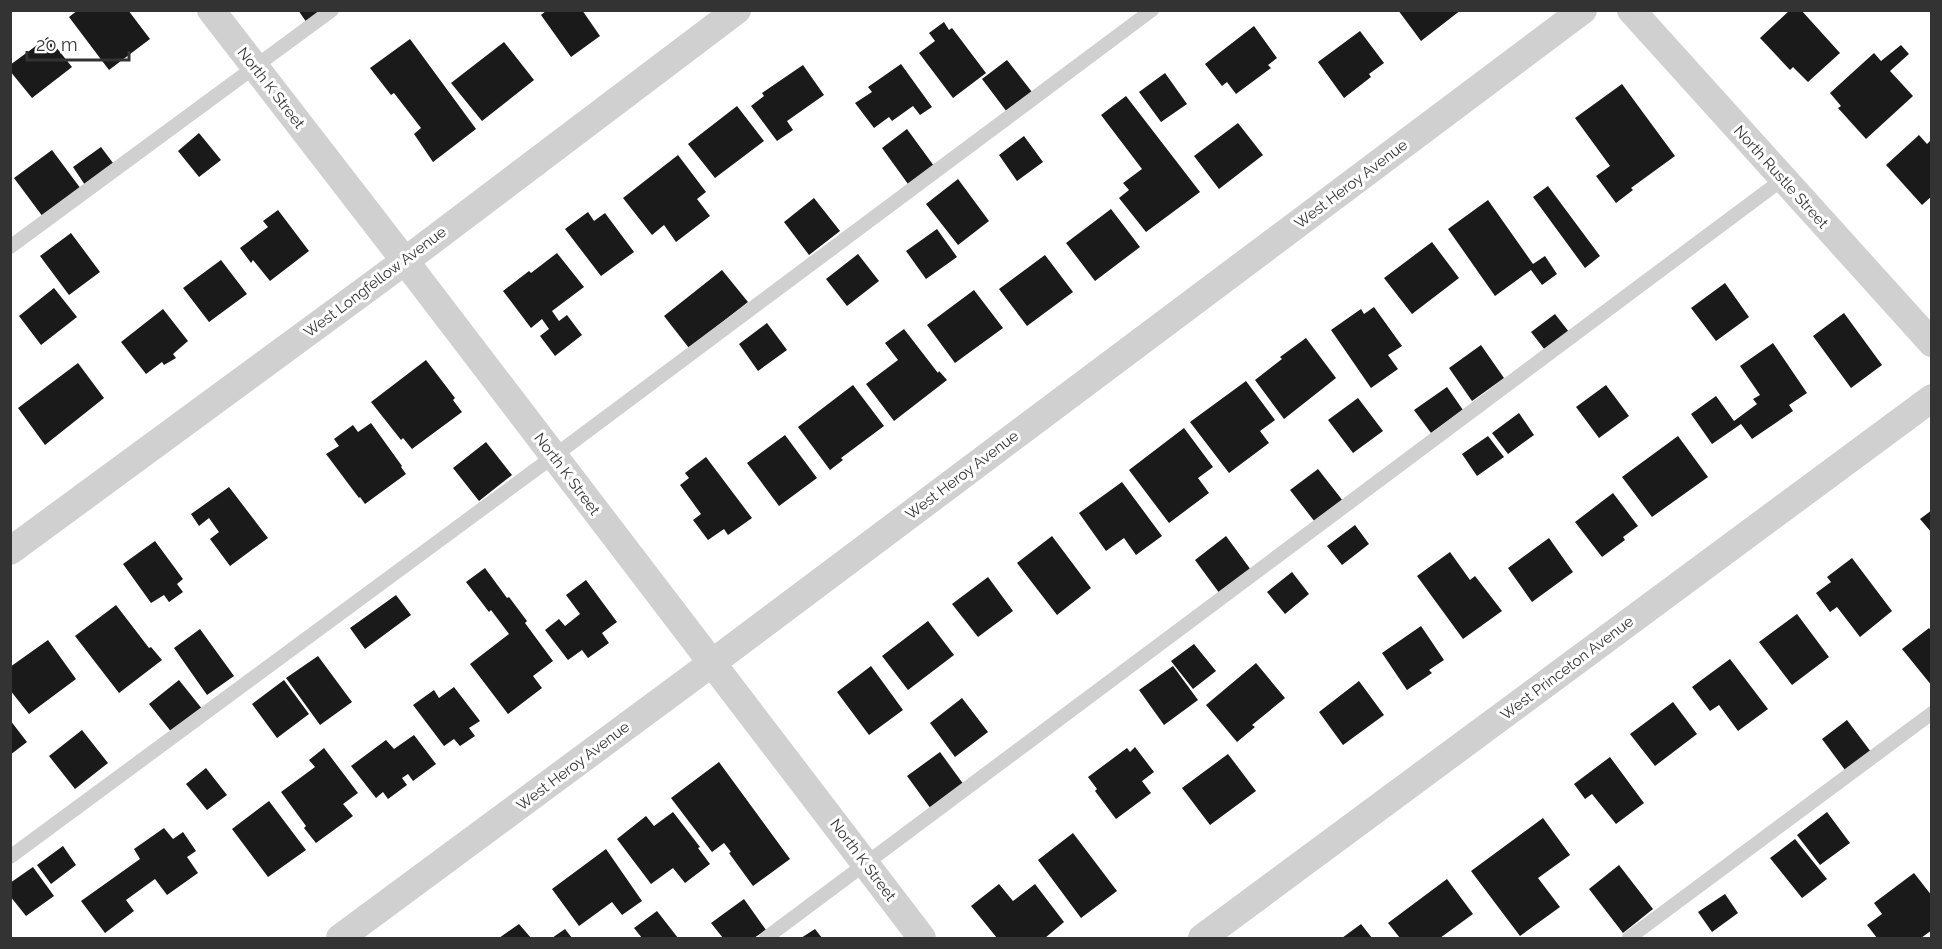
<svg xmlns="http://www.w3.org/2000/svg" width="1942" height="949" viewBox="0 0 1942 949" font-family="Raleway,sans-serif">
	<rect width="100%" height="100%" fill="#fff"/>
	<path fill="#1a1a1a" d="M 78,10 L 128,10 L 150,39 L 109,70 L 69,17 Z
		M 298,10 L 323,10 L 307,23 Z
		M 547,10 L 582,10 L 600,36 L 571,57 L 541,15 Z
		M 1398,10 L 1461,10 L 1421,41 Z
		M 1790,10 L 1801,10 L 1840,53 L 1808,82 L 1793,67 L 1790,70 L 1760,38 Z
		M 944,22 L 949,30 L 952,28 L 986,73 L 953,98 L 919,53 L 935,41 L 929,33 Z
		M 1254,26 L 1277,58 L 1268,65 L 1271,68 L 1236,94 L 1227,82 L 1222,86 L 1205,64 Z
		M 1360,31 L 1384,63 L 1369,74 L 1371,77 L 1344,98 L 1318,62 Z
		M 48,37 L 72,67 L 32,98 L 10,71 L 10,65 Z
		M 410,39 L 476,129 L 433,162 L 414,134 L 421,128 L 394,93 L 391,95 L 370,68 Z
		M 504,42 L 534,80 L 482,121 L 451,83 Z
		M 1901,45 L 1909,54 L 1890,71 L 1913,96 L 1866,139 L 1838,108 L 1841,106 L 1830,93 L 1874,53 L 1881,61 Z
		M 1007,60 L 1032,92 L 1007,112 L 982,79 Z
		M 901,64 L 932,107 L 920,115 L 913,106 L 892,121 L 889,117 L 874,128 L 855,103 L 872,92 L 868,87 Z
		M 803,65 L 824,95 L 787,121 L 793,130 L 777,141 L 751,106 L 764,96 L 762,93 Z
		M 1165,73 L 1187,104 L 1161,122 L 1139,92 Z
		M 1622,84 L 1675,156 L 1631,188 L 1633,190 L 1616,203 L 1596,176 L 1610,166 L 1575,118 Z
		M 1126,96 L 1200,192 L 1146,232 L 1119,198 L 1129,190 L 1123,183 L 1142,169 L 1101,115 Z
		M 737,106 L 764,141 L 715,178 L 688,144 Z
		M 1238,123 L 1263,155 L 1219,189 L 1194,156 Z
		M 907,129 L 934,166 L 908,184 L 882,148 Z
		M 199,133 L 221,160 L 199,177 L 178,151 Z
		M 1919,135 L 1927,144 L 1932,139 L 1932,196 L 1922,205 L 1886,165 Z
		M 1024,136 L 1043,162 L 1017,181 L 999,155 Z
		M 101,147 L 116,167 L 87,188 L 73,167 Z
		M 52,150 L 81,189 L 43,217 L 14,178 Z
		M 678,155 L 706,192 L 697,199 L 710,216 L 676,242 L 664,225 L 652,235 L 623,198 Z
		M 958,179 L 989,221 L 958,245 L 926,204 Z
		M 1548,186 L 1600,256 L 1585,268 L 1533,197 Z
		M 814,198 L 840,231 L 809,255 L 784,222 Z
		M 1488,200 L 1533,264 L 1545,256 L 1557,274 L 1542,285 L 1531,270 L 1495,296 L 1448,229 Z
		M 1111,209 L 1140,247 L 1095,281 L 1066,243 Z
		M 278,210 L 309,251 L 270,281 L 253,260 L 251,263 L 240,248 L 268,227 L 263,221 Z
		M 588,212 L 594,221 L 605,213 L 634,252 L 601,276 L 565,229 Z
		M 937,229 L 957,257 L 926,279 L 906,251 Z
		M 71,233 L 100,272 L 69,295 L 40,256 Z
		M 1432,242 L 1459,278 L 1412,314 L 1384,278 Z
		M 557,253 L 584,287 L 552,311 L 559,321 L 567,315 L 582,335 L 555,356 L 540,336 L 549,329 L 542,319 L 531,328 L 503,291 L 529,271 L 531,273 Z
		M 858,254 L 879,281 L 847,306 L 826,279 Z
		M 1045,255 L 1073,292 L 1027,326 L 999,289 Z
		M 221,260 L 247,294 L 209,322 L 183,288 Z
		M 722,270 L 748,302 L 689,348 L 664,316 Z
		M 1725,283 L 1749,317 L 1716,341 L 1691,308 Z
		M 54,288 L 77,317 L 41,345 L 19,316 Z
		M 974,290 L 1003,328 L 955,363 L 927,325 Z
		M 1374,307 L 1402,346 L 1388,355 L 1398,369 L 1371,388 L 1331,330 L 1361,309 L 1364,314 Z
		M 163,309 L 188,341 L 173,354 L 176,358 L 164,365 L 162,362 L 146,374 L 121,342 Z
		M 1844,313 L 1882,365 L 1851,388 L 1813,336 Z
		M 1555,314 L 1569,332 L 1545,350 L 1531,332 Z
		M 767,323 L 787,350 L 758,371 L 739,344 Z
		M 904,329 L 938,373 L 939,371 L 947,380 L 894,421 L 866,384 L 898,360 L 885,343 Z
		M 1306,338 L 1336,378 L 1284,419 L 1255,380 L 1282,359 L 1280,357 Z
		M 1773,343 L 1807,393 L 1789,405 L 1793,411 L 1752,439 L 1741,424 L 1712,444 L 1691,414 L 1716,396 L 1734,421 L 1757,404 L 1753,399 L 1760,395 L 1740,366 Z
		M 1481,345 L 1504,378 L 1472,401 L 1449,368 Z
		M 426,360 L 455,398 L 453,400 L 462,412 L 412,449 L 403,438 L 401,440 L 371,402 Z
		M 78,363 L 104,398 L 45,445 L 18,408 Z
		M 1246,381 L 1275,420 L 1260,431 L 1269,443 L 1229,473 L 1190,422 Z
		M 853,385 L 884,426 L 841,458 L 843,460 L 830,470 L 798,427 Z
		M 1606,385 L 1629,416 L 1599,438 L 1576,407 Z
		M 1447,387 L 1463,410 L 1431,433 L 1414,410 Z
		M 1358,398 L 1383,431 L 1353,453 L 1328,420 Z
		M 1519,413 L 1534,435 L 1508,454 L 1492,433 Z
		M 371,423 L 402,466 L 401,467 L 406,474 L 365,504 L 360,497 L 359,498 L 326,454 L 339,446 L 334,439 L 353,425 L 358,432 Z
		M 1184,428 L 1213,467 L 1198,478 L 1209,493 L 1169,523 L 1129,470 Z
		M 785,435 L 817,478 L 779,506 L 747,463 Z
		M 1488,436 L 1504,457 L 1477,476 L 1462,454 Z
		M 1678,436 L 1708,477 L 1652,517 L 1622,477 Z
		M 486,442 L 512,475 L 479,501 L 453,468 Z
		M 706,457 L 752,518 L 728,535 L 724,529 L 708,540 L 693,520 L 701,514 L 680,485 L 689,478 L 685,473 Z
		M 1318,469 L 1343,501 L 1315,522 L 1290,490 Z
		M 1122,482 L 1162,536 L 1136,555 L 1124,538 L 1106,551 L 1079,513 Z
		M 229,487 L 268,538 L 230,566 L 210,539 L 219,532 L 209,518 L 199,526 L 191,514 Z
		M 1613,493 L 1638,526 L 1623,537 L 1625,540 L 1602,557 L 1575,522 Z
		M 1932,510 L 1932,533 L 1920,519 Z
		M 1355,525 L 1369,544 L 1342,565 L 1327,546 Z
		M 1052,536 L 1091,588 L 1057,615 L 1017,563 Z
		M 1226,536 L 1251,570 L 1220,594 L 1195,560 Z
		M 1549,538 L 1573,572 L 1532,602 L 1508,568 Z
		M 155,541 L 183,579 L 177,584 L 183,592 L 169,602 L 164,595 L 151,603 L 123,564 Z
		M 1450,552 L 1470,580 L 1475,576 L 1502,611 L 1463,639 L 1417,576 Z
		M 1852,558 L 1892,611 L 1860,637 L 1837,607 L 1830,612 L 1816,593 L 1831,582 L 1827,577 Z
		M 485,568 L 507,598 L 509,597 L 527,621 L 525,623 L 553,661 L 533,676 L 542,688 L 508,714 L 470,664 L 509,634 L 491,610 L 489,612 L 466,582 Z
		M 1292,572 L 1309,594 L 1285,614 L 1267,592 Z
		M 988,577 L 1013,611 L 978,637 L 952,604 Z
		M 586,580 L 617,622 L 602,633 L 609,643 L 588,658 L 582,650 L 568,660 L 545,630 L 559,619 L 565,626 L 580,614 L 566,595 Z
		M 396,595 L 411,615 L 365,649 L 350,628 Z
		M 116,605 L 149,648 L 151,647 L 162,660 L 119,693 L 75,636 Z
		M 1797,614 L 1829,657 L 1792,685 L 1759,642 Z
		M 928,621 L 954,655 L 908,690 L 882,656 Z
		M 1421,626 L 1444,660 L 1429,670 L 1432,673 L 1407,690 L 1382,653 Z
		M 1929,628 L 1932,632 L 1932,686 L 1902,649 Z
		M 200,629 L 234,676 L 207,695 L 174,648 Z
		M 48,640 L 76,679 L 29,714 L 10,690 L 10,667 Z
		M 1194,644 L 1216,671 L 1193,689 L 1171,661 Z
		M 318,656 L 352,702 L 320,725 L 286,678 Z
		M 1730,659 L 1768,709 L 1738,731 L 1719,705 L 1710,711 L 1692,687 Z
		M 1256,663 L 1285,698 L 1252,725 L 1255,727 L 1237,742 L 1206,705 Z
		M 871,666 L 903,710 L 869,735 L 837,692 Z
		M 1173,666 L 1198,700 L 1164,725 L 1139,690 Z
		M 179,680 L 203,710 L 173,734 L 149,704 Z
		M 284,680 L 309,714 L 277,738 L 252,704 Z
		M 1359,681 L 1384,715 L 1343,745 L 1319,712 Z
		M 454,687 L 480,721 L 469,728 L 475,736 L 460,746 L 454,739 L 444,746 L 413,705 L 434,690 L 439,698 Z
		M 962,698 L 988,732 L 955,757 L 930,723 Z
		M 1673,702 L 1697,734 L 1655,766 L 1630,734 Z
		M 10,720 L 27,742 L 10,755 Z
		M 1847,720 L 1871,752 L 1845,770 L 1822,739 Z
		M 82,730 L 108,763 L 75,789 L 49,756 Z
		M 414,735 L 436,764 L 413,781 L 408,774 L 402,778 L 407,785 L 388,799 L 383,792 L 376,798 L 351,766 L 386,740 L 394,749 Z
		M 1135,747 L 1154,772 L 1142,781 L 1151,793 L 1116,819 L 1095,791 L 1097,789 L 1088,777 L 1127,748 L 1130,752 Z
		M 324,748 L 358,793 L 343,804 L 353,816 L 316,843 L 304,828 L 306,826 L 281,792 L 315,767 L 309,760 Z
		M 940,752 L 964,785 L 931,809 L 907,776 Z
		M 1228,754 L 1256,791 L 1210,825 L 1182,788 Z
		M 1610,757 L 1644,803 L 1616,824 L 1592,794 L 1585,799 L 1574,784 Z
		M 719,762 L 790,859 L 753,886 L 729,853 L 731,852 L 724,843 L 712,852 L 671,798 Z
		M 206,768 L 227,795 L 207,810 L 186,784 Z
		M 269,801 L 306,850 L 268,877 L 232,829 Z
		M 673,812 L 700,847 L 698,848 L 710,864 L 685,883 L 673,868 L 651,884 L 617,839 L 646,816 L 654,826 Z
		M 1827,812 L 1850,843 L 1820,865 L 1797,835 Z
		M 1543,818 L 1570,855 L 1538,878 L 1560,907 L 1520,936 L 1471,871 Z
		M 164,828 L 173,839 L 183,832 L 196,851 L 187,857 L 198,873 L 167,895 L 155,879 L 126,900 L 134,911 L 105,933 L 81,901 L 140,859 L 134,849 Z
		M 1073,833 L 1117,891 L 1081,918 L 1038,860 Z
		M 1795,839 L 1827,879 L 1802,898 L 1770,858 Z
		M 63,846 L 76,865 L 51,884 L 37,865 Z
		M 606,849 L 642,901 L 622,915 L 612,902 L 579,926 L 552,889 Z
		M 1619,865 L 1653,909 L 1623,933 L 1589,889 Z
		M 33,867 L 54,896 L 26,916 L 10,896 L 10,883 Z
		M 1914,873 L 1932,896 L 1932,930 L 1921,938 L 1877,938 L 1867,925 L 1882,914 L 1874,903 Z
		M 1447,879 L 1473,914 L 1440,938 L 1400,938 L 1388,923 Z
		M 999,884 L 1013,901 L 1035,884 L 1064,922 L 1045,938 L 997,938 L 971,906 Z
		M 1725,894 L 1738,913 L 1712,932 L 1698,912 Z
		M 744,899 L 766,930 L 754,938 L 723,938 L 711,923 Z
		M 657,911 L 678,938 L 642,938 L 634,928 Z
		M 519,924 L 531,938 L 499,938 Z
		M 1361,924 L 1372,938 L 1342,938 Z
		M 565,929 L 572,938 L 552,938 Z
		M 815,929 L 822,938 L 801,938 Z"/>
	<g fill="none" stroke-linecap="round" stroke-linejoin="round">
		<path stroke="#d0d0d0" stroke-width="14" d="M 10,247 L 332,10
			M 10,857 L 554,456 L 1152,10
			M 766,938 L 1783,179
			M 1629,938 L 1932,713"/>
		<path stroke="#d0d0d0" stroke-width="28" d="M 211,10 L 405,261 L 922,938
			M 1631,10 L 1932,343
			M 10,551 L 405,261 L 737,10
			M 340,938 L 712,663 L 1583,10
			M 1202,938 L 1932,398"/>
	</g>
	<g text-anchor="middle" dominant-baseline="central" stroke-width="6" stroke-linejoin="round" paint-order="stroke">
		<g font-size="15" fill="#333" stroke="#fff">
			<text transform="translate(271 88) rotate(52)">North K Street</text>
			<text transform="translate(1781 177) rotate(48)">North Rustle Street</text>
			<text transform="translate(1351 184) rotate(-37)">West Heroy Avenue</text>
			<text transform="translate(375 282) rotate(-37)">West Longfellow Avenue</text>
			<text transform="translate(567 474) rotate(53)">North K Street</text>
			<text transform="translate(962 475) rotate(-37)">West Heroy Avenue</text>
			<text transform="translate(1567 668) rotate(-37)">West Princeton Avenue</text>
			<text transform="translate(573 766) rotate(-37)">West Heroy Avenue</text>
			<text transform="translate(863 860) rotate(53)">North K Street</text>
		</g>
	</g>
	<rect width="1942" height="949" fill="none" stroke="#333333" stroke-width="24"/>
	<path d="M27 51v9h102v-9" fill="none" stroke="#333333" stroke-width="3"/>
	<text x="36" y="51" font-size="18" fill="#333333" stroke="#ffffff" stroke-width="4.5" paint-order="stroke">20 m</text>
</svg>
